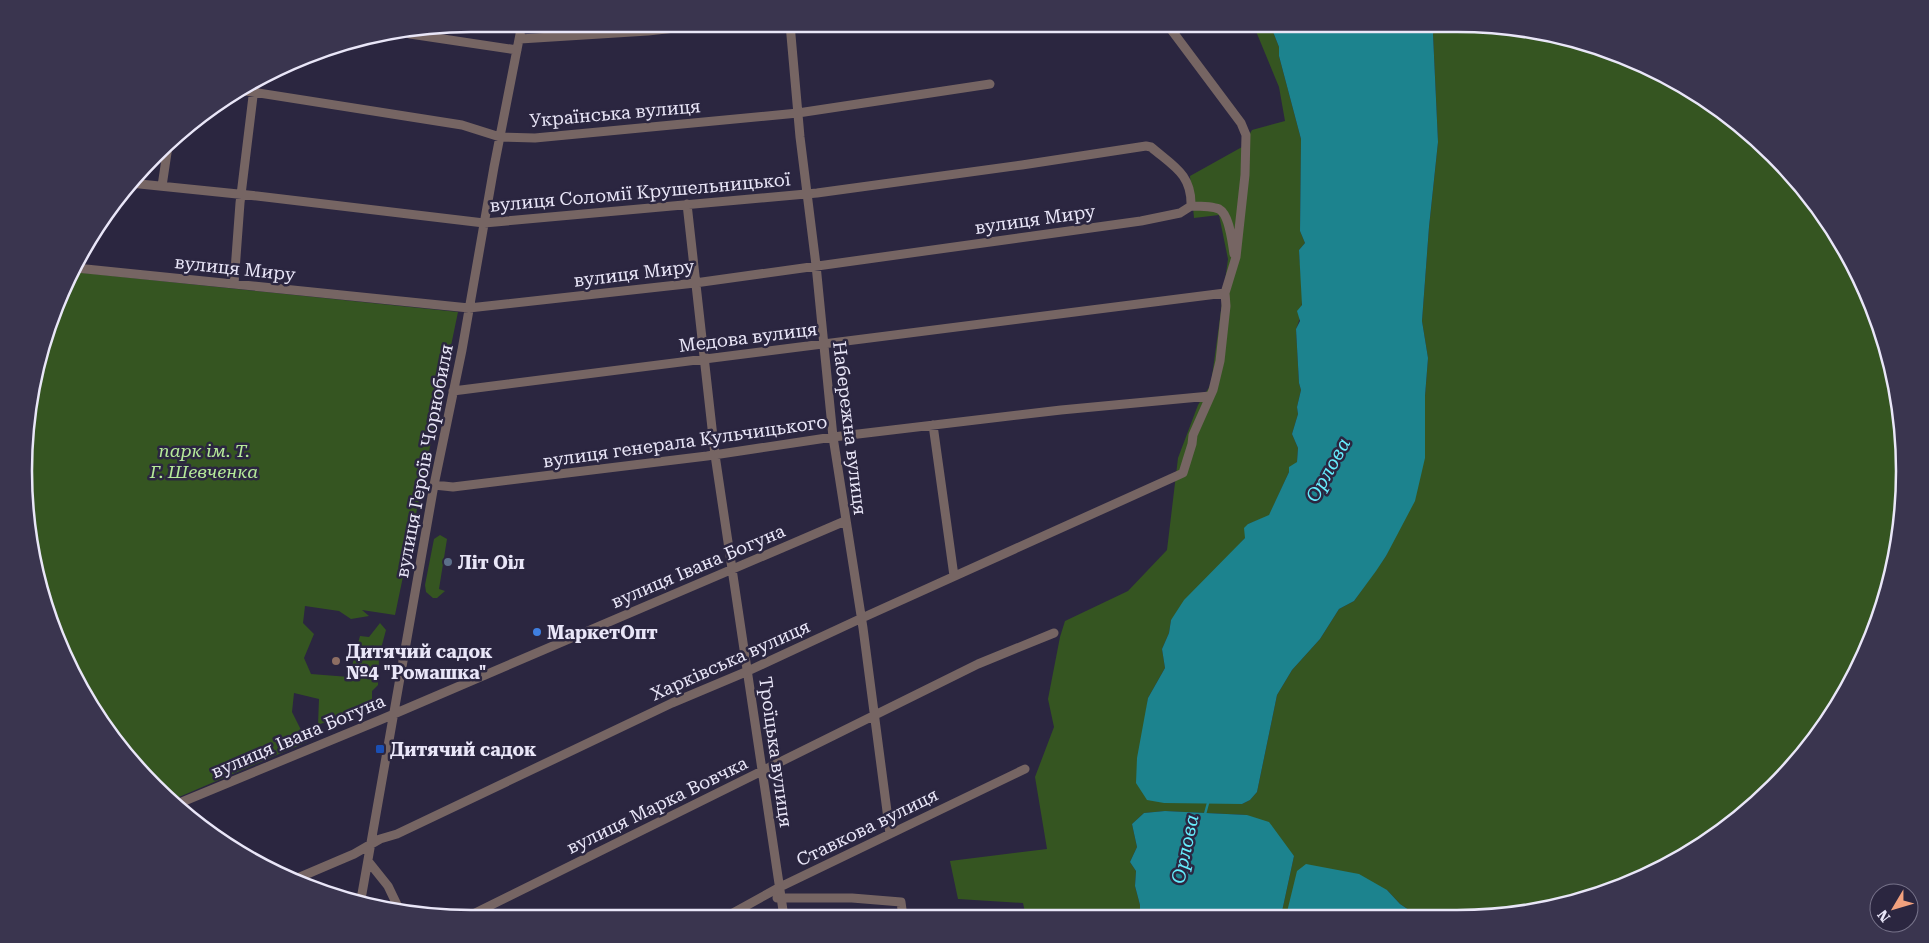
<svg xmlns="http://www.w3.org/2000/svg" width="1929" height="943" viewBox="0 0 1929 943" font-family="'Roboto Serif',serif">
	<rect width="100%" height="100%" fill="#2b2640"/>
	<path fill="#355521" d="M 1253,24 L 1270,24 L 1279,47 L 1279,56 L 1301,139 L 1300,231 L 1305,243 L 1299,250 C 1300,275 1307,305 1296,329 L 1299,383 L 1301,390 L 1297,407 L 1298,414 L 1292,434 L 1298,448 L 1297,462 L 1289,472 L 1269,516 L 1248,524 L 1246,537 L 1171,620 L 1169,633 L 1162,649 L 1165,668 L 1148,698 L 1145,722 L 1242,804 L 1250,800 L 1257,792 L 1277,695 L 1292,670 L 1320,639 L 1339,609 L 1354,601 L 1386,556 L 1392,542 L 1425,396 L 1428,358 L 1422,321 L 1429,227 L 1438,142 L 1433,34 L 1436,25 L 1486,25 L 1573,39 L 1655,70 L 1730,116 L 1794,176 L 1845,247 L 1881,327 L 1901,413 L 1904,501 L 1890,587 L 1859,669 L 1794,767 L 1707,844 L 1629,885 L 1516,915 L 1418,916 L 1400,904 L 1387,890 L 1287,913 L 1286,916 L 1281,916 L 1294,856 L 1247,815 L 1165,811 L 1144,813 L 1132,824 L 1137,847 L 1130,862 L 1136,871 L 1135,886 L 1140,905 L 1140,916 L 1026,917 L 1023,903 L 958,899 L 950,861 L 1047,849 L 1035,777 L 1054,727 L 1048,699 L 1060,637 L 1065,621 L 1128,591 L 1167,550 L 1178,458 L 1198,405 L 1211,384 L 1228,259 L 1219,215 L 1194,218 L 1190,176 L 1242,147 L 1252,130 L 1285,121 L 1279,87 Z
		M 75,272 L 458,312 L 395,615 L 362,610 L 369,616 L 351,619 L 339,611 L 305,606 L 303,623 L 314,634 L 304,658 L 311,674 L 349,677 L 360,636 L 369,637 L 380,623 L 386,630 L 379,656 L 378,685 L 372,691 L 372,711 L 355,710 L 318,725 L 319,699 L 294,693 L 292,712 L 307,742 L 172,800 L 155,788 L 70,669 L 28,530 L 32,384 Z
		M 440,535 L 447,539 L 439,589 L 445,591 L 437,598 L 433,598 L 426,592 L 425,585 L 434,539 Z"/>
	<path fill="#1c838e" d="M 1270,24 L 1436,25 L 1433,34 L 1438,142 L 1429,227 L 1422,321 L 1428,358 L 1425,396 L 1425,458 L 1415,501 L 1386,556 L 1376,571 L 1354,601 L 1339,609 L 1320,639 L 1292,670 L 1277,695 L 1257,792 L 1250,800 L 1242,804 L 1164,803 L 1147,800 L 1136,783 L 1137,758 L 1148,698 L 1165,668 L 1162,649 L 1169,633 L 1171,620 L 1184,600 L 1245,538 L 1244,528 L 1248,524 L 1269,515 L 1289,472 L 1289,467 L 1297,462 L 1298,448 L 1292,434 L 1298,414 L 1297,407 L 1301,390 L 1299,383 L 1296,329 L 1300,321 L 1297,311 L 1302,305 L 1299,250 L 1305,243 L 1300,231 L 1301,139 L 1279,56 L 1279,47 Z
		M 1165,811 L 1247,815 L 1269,822 L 1294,856 L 1281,916 L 1140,916 L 1140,905 L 1135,886 L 1136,871 L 1130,862 L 1137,847 L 1132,824 L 1144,813 Z
		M 1306,864 L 1359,874 L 1387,890 L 1400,904 L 1418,916 L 1286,916 L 1297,871 Z"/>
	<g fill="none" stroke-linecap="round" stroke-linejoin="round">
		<path stroke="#1c838e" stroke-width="2.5" d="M 1205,814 L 1208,803"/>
		<path stroke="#766563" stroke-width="9" d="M 790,24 L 800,137 L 816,265 L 833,437 L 863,628 L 890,834
			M 410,34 L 517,50
			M 520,39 L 648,31 L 711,24
			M 246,91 L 462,125 L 500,137 L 535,138 L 798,113 L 990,84
			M 130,183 L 257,196 L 484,223 L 817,193 L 1022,165 L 1146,146 L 1151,147 C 1173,166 1192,174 1191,206
			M 162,186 L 168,146
			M 687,204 L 715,455 L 784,917
			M 1191,206 C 1199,206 1212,206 1219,209 C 1230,215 1232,243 1234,254
			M 76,268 L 469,308 L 695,283 L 1141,221 L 1180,213 L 1191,206
			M 234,284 L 240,203 L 254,88
			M 453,391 L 1225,293
			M 933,425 L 954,576
			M 434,485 L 453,487 L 707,456 L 833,437 L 1061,410 L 1210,396
			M 177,804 L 380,720 L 845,521
			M 368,861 L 388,886 L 400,911
			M 293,880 L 354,854 L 380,839 L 397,834 L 672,703 L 748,671 L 862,618 L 1183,473 L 1192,444 L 1193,435 L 1213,390 L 1220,361 L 1226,306 L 1225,293 L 1236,257 L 1245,175 L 1246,135 L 1241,123 L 1167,24
			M 777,898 L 852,898 L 901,902 L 903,917
			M 360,905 L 434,485 L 462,350 L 494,167 L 522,24
			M 465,918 L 978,664 L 1054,633
			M 724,918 L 780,887 L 1025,769"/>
	</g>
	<circle fill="#5c6f8a" stroke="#2b2640" stroke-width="2" cx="448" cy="562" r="5"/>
	<circle fill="#3f7fe0" stroke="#2b2640" stroke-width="2" cx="537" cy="632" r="5"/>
	<circle fill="#8d6e63" stroke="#2b2640" stroke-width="2" cx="336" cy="661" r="5"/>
	<rect fill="#1a4fb4" stroke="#2b2640" stroke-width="2" x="375" y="744" width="10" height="10" rx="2.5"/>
	<g text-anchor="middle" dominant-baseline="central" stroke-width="5" stroke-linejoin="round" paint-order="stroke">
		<g font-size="18" fill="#e9e6f8" stroke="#2b2640">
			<text transform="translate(615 113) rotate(-5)">Українська вулиця</text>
			<text transform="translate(640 192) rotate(-5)">вулиця Соломії Крушельницької</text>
			<text transform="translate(1035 219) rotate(-8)">вулиця Миру</text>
			<text transform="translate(235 268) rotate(6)">вулиця Миру</text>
			<text transform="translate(634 273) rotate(-7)">вулиця Миру</text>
			<text transform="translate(748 337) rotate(-7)">Медова вулиця</text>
			<text transform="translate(850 428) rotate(83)">Набережна вулиця</text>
			<text transform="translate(685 441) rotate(-8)">вулиця генерала Кульчицького</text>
			<text transform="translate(424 461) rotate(-79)">вулиця Героїв Чорнобиля</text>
			<text transform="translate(698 566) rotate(-23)">вулиця Івана Богуна</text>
			<text transform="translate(730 660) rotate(-24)">Харківська вулиця</text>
			<text transform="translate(298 736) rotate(-23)">вулиця Івана Богуна</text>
			<text transform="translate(776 752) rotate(82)">Троїцька вулиця</text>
			<text transform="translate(657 805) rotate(-26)">вулиця Марка Вовчка</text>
			<text transform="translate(867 827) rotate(-26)">Ставкова вулиця</text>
		</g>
		<g font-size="18" font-style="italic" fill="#b5e999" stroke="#2b2640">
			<text x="204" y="450">парк ім. Т.<tspan x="204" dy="21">Г. Шевченка</tspan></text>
		</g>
		<g font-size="18" font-weight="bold" fill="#e9e6f8" stroke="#2b2640" text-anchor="start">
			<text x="458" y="562">Літ Оіл</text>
			<text x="547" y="632">МаркетОпт</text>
			<text x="346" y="651">Дитячий садок<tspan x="346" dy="21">№4 "Ромашка"</tspan></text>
			<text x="390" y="749">Дитячий садок</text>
		</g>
		<g font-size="19" font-style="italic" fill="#67eefe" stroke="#2b2640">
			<text transform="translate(1328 470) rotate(-61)">Орлова</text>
			<text transform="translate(1185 849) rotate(-78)">Орлова</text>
		</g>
	</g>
	<path d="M0 0H1929V943H0ZM471 32H1457A439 439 0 0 1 1896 471V471A439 439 0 0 1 1457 910H471A439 439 0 0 1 32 471V471A439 439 0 0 1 471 32Z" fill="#3a354f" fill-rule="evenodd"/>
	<path fill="none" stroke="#e9e6f8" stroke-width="2.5" d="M471 32H1457A439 439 0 0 1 1896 471V471A439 439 0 0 1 1457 910H471A439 439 0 0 1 32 471V471A439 439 0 0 1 471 32Z"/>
	<g transform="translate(1894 908) rotate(232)"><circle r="24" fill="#2b2640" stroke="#77738a"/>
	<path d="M0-4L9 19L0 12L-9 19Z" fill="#f2a17e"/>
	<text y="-8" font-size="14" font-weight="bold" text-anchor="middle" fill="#e9e6f8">N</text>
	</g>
</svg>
